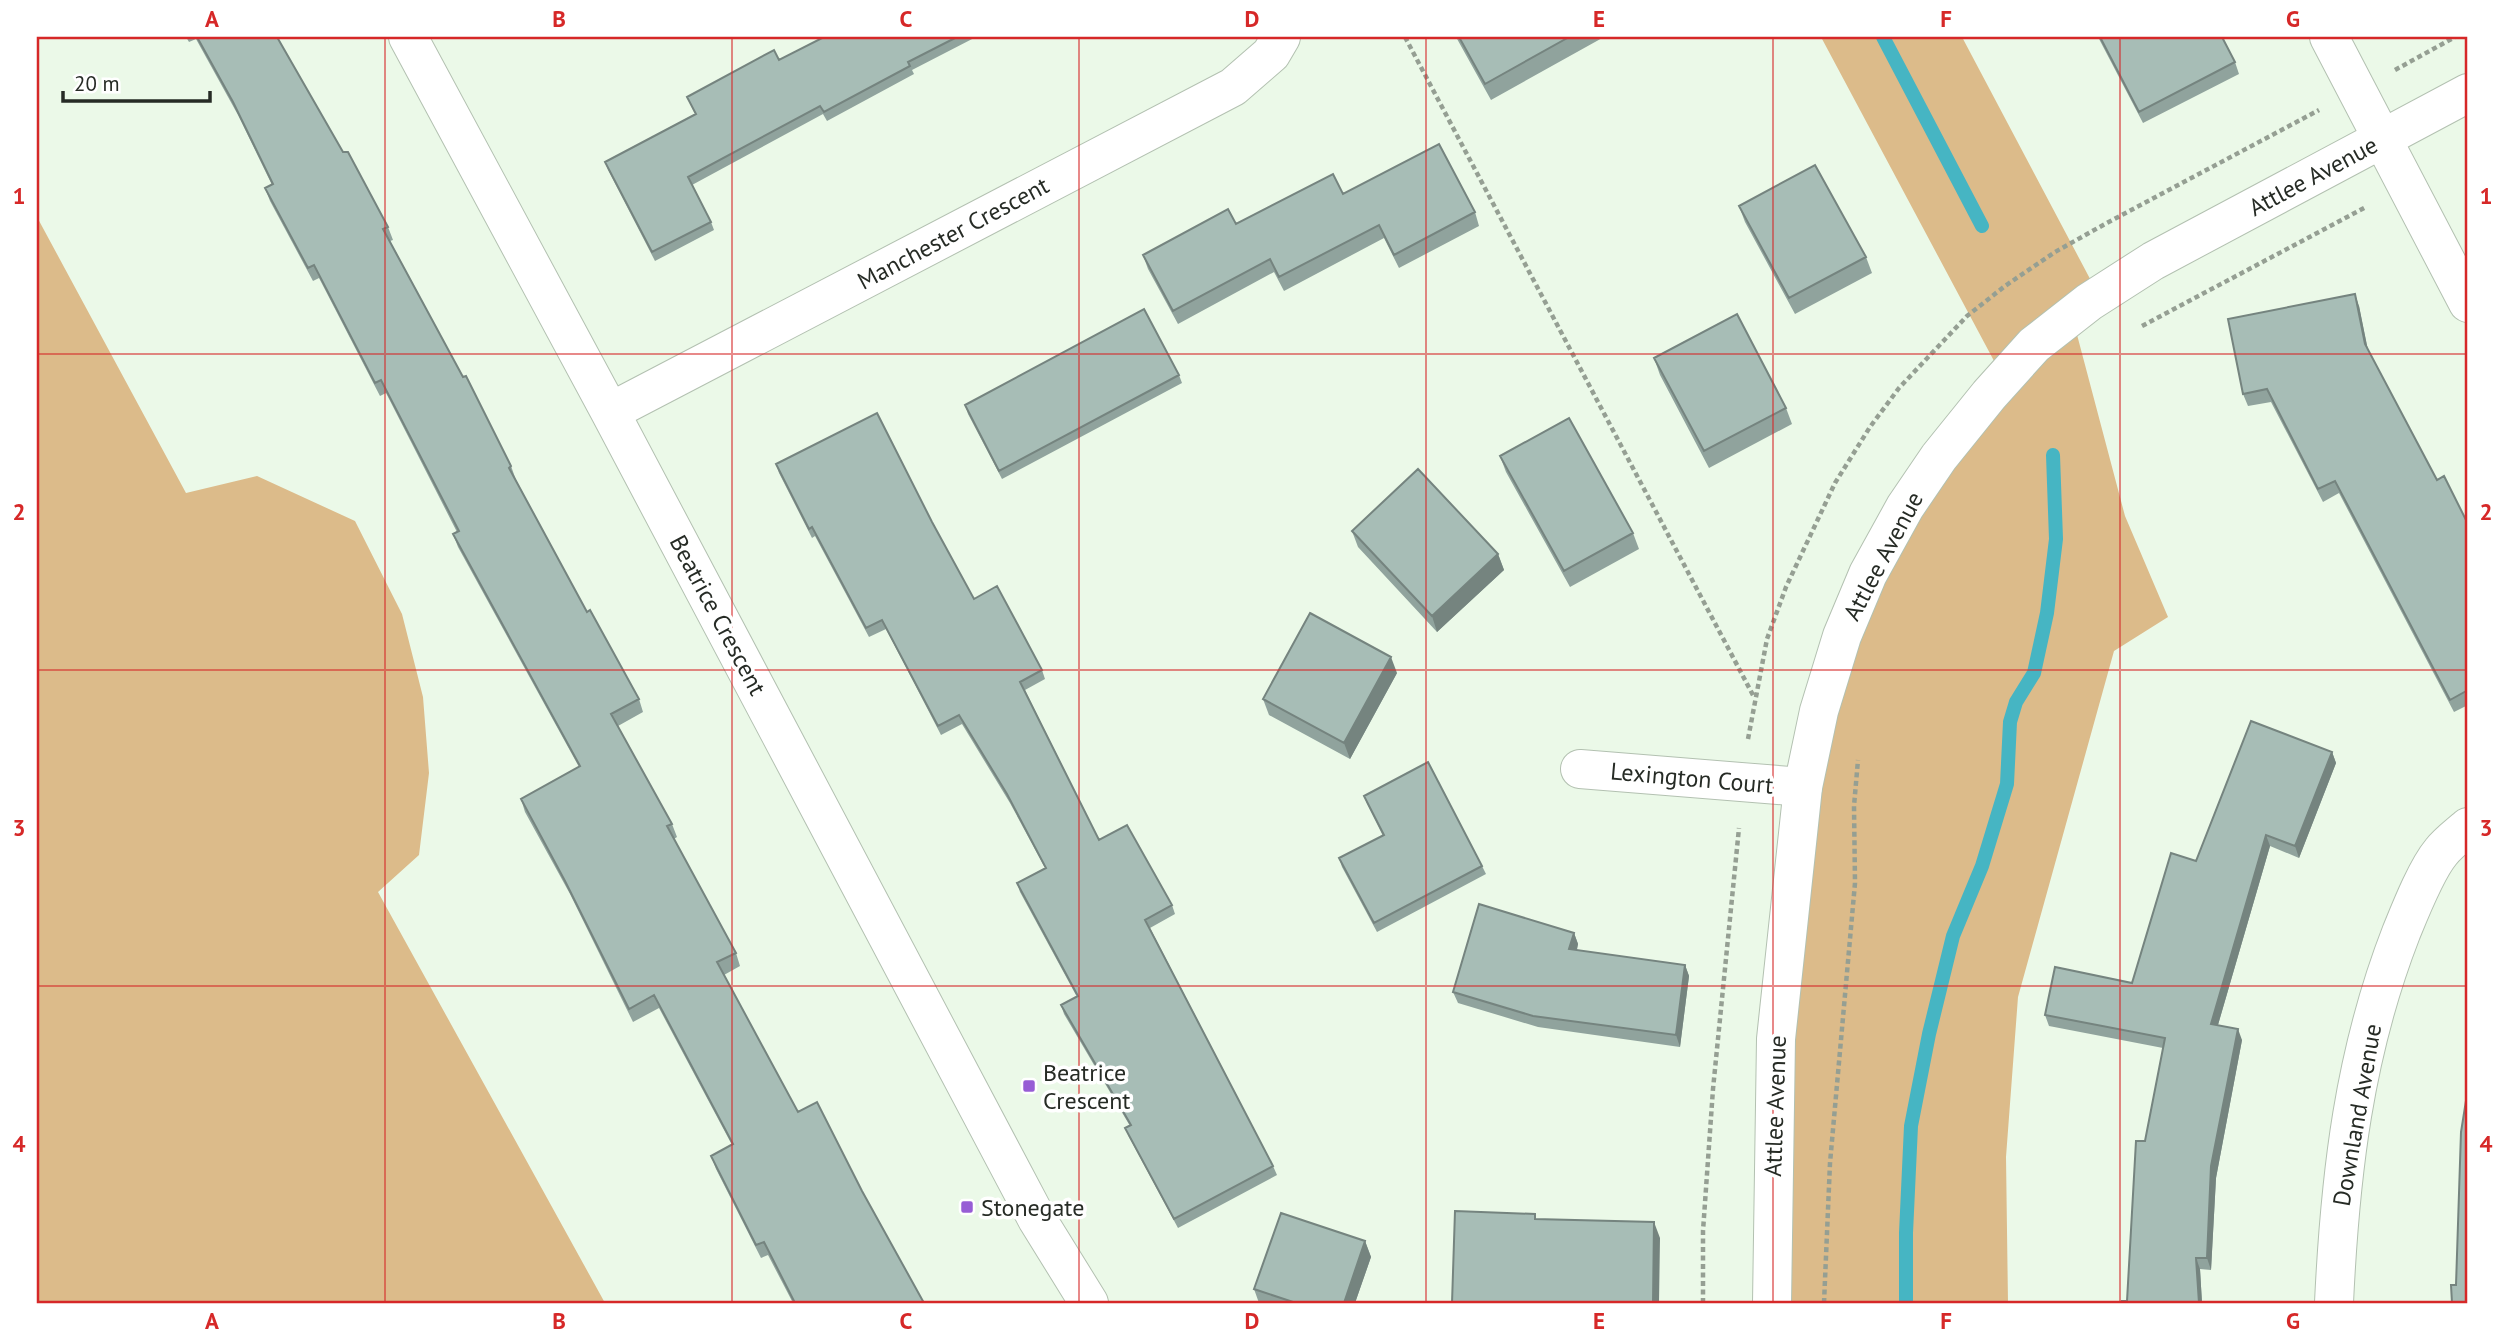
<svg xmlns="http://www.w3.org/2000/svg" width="2505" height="1340" viewBox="0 0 2505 1340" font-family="'PT Sans',sans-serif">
	<rect width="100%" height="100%" fill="#ebf9e8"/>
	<path fill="#dcbb8a" d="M 1821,37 L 1962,37 L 2097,292 L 2071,312 L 2125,516 L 2168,617 L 2114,651 L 2018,997 L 2006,1157 L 2008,1303 L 1769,1303 L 1769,1230 L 1838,634 L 2001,374 Z
		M 37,217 L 186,493 L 257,476 L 355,521 L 402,614 L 423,697 L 429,773 L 419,855 L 378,892 L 605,1303 L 37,1303 Z"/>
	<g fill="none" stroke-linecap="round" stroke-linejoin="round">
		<path stroke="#46b5c3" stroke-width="14" d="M 1883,37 L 1982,226
			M 1906,1303 L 1906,1233 L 1911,1126 L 1929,1034 L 1953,936 L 1982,866 L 2007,784 L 2010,722 L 2016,702 L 2034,673 L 2047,613 L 2056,539 L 2053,455"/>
		<defs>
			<path id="minor" d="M 408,37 L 610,412 L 1037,1219 L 1089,1303
				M 2329,37 L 2468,303
				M 610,412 L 1233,87 L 1271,54 L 1281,37
				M 1580,769 L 1803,787
				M 2334,1303 C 2340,1174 2354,1054 2401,933 C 2410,911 2426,870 2441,852 C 2448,843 2459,835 2468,827"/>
			<path id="tertiary" d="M 1772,1303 L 1776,1039 L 1803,787 L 1819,711 L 1842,636 L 1868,574 L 1905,507 L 1939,457 L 1989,395 L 2034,345 L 2089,302 L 2153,261 L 2468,93"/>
		</defs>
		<use href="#minor" stroke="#b3c1b1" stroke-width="40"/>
		<use href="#tertiary" stroke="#b3c1b1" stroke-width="40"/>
		<path stroke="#959f93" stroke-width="4.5" stroke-dasharray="5 3.5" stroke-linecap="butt" d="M 1405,37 L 1754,697
			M 2395,70 L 2455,37
			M 2142,326 L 2366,207
			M 1748,739 L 1767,639 L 1786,587 L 1835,483 L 1870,427 L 1899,388 L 1967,316 L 2005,286 L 2055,252 L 2105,224 L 2319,110
			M 1703,1303 L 1703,1231 L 1713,1089 L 1739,828
			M 1824,1303 L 1830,1163 L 1855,883 L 1854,806 L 1858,760"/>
		<use href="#minor" stroke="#fff" stroke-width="38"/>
		<use href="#tertiary" stroke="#fff" stroke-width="38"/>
	</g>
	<path fill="#90a39d" d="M 186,37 L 277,37 L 343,152 L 388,227 L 393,240 L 390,241 L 511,466 L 516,480 L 587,612 L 639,699 L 643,712 L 618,726 L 672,824 L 677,837 L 674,839 L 736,953 L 740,966 L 724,975 L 798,1112 L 862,1191 L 924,1303 L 793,1303 L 768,1255 L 761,1258 L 716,1169 L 711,1156 L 732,1145 L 659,1008 L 633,1022 L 570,894 L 525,812 L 521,799 L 579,767 L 458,547 L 453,534 L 457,532 L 386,393 L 380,396 L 319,278 L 313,281 L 270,201 L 265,188 L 272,185 L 238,115 L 196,39 L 189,42 Z
		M 824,37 L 976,37 L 912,70 L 914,74 L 827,121 L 823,114 L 692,185 L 711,222 L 714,230 L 655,261 L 608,170 L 605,162 L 695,114 L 687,97 L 779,60 Z
		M 1456,37 L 1604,37 L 1491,100 Z
		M 2098,37 L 2222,37 L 2235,62 L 2239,74 L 2143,123 Z
		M 1343,194 L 1475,212 L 1479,226 L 1399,268 L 1384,238 L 1284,291 L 1274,272 L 1178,324 L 1148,269 L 1143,255 L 1236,224 Z
		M 1739,206 L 1866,257 L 1872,273 L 1795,314 L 1745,222 Z
		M 2359,306 L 2368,350 L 2437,480 L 2468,524 L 2468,705 L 2454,712 L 2339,493 L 2323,502 L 2271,402 L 2248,406 L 2243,394 Z
		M 1654,358 L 1786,408 L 1792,424 L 1709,468 L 1660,375 Z
		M 1179,375 L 1182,383 L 1002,479 L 968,414 L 965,405 Z
		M 1500,456 L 1633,533 L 1639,549 L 1570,587 L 1506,472 Z
		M 776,464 L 932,522 L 974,599 L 1042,670 L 1045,679 L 1025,690 L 1099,840 L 1172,905 L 1175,914 L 1150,928 L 1273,1166 L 1277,1175 L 1178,1228 L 1129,1137 L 1125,1128 L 1130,1126 L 1064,1014 L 1061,1005 L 1077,997 L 1020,892 L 1017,883 L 1045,868 L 1010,803 L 962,724 L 941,735 L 886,629 L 869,637 L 815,536 L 812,538 L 779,473 Z
		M 1352,531 L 1498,554 L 1504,570 L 1437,632 L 1358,547 Z
		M 1397,673 L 1350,759 L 1269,715 L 1263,699 Z
		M 2332,752 L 2336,763 L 2299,858 L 2270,846 L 2218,1025 L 2242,1040 L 2216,1178 L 2211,1270 L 2200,1269 L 2202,1303 L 2122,1303 L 2127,1301 L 2145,1141 L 2163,1048 L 2049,1026 L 2045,1015 L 2132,983 L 2196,861 Z
		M 1364,796 L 1482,866 L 1486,874 L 1377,932 L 1342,867 L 1339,858 L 1383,836 L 1367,804 Z
		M 1574,933 L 1578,944 L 1577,950 L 1685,965 L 1689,976 L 1680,1047 L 1538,1027 L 1458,1003 L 1453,992 Z
		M 1365,1241 L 1371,1257 L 1355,1303 L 1259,1303 L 1254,1289 Z"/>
	<path fill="#75847f" d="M 2355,294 L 2359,306 L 2369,356 L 2365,344 Z
		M 1498,554 L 1504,570 L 1437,632 L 1432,616 Z
		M 1391,657 L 1397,673 L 1350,759 L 1344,743 Z
		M 2332,752 L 2336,763 L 2299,858 L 2295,846 Z
		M 2266,835 L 2270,846 L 2215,1035 L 2211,1024 Z
		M 1574,933 L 1578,944 L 1574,961 L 1569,949 Z
		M 1685,965 L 1689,976 L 1680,1047 L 1676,1035 Z
		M 2238,1029 L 2242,1040 L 2216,1178 L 2211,1270 L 2207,1258 L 2211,1166 Z
		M 1654,1222 L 1660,1238 L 1659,1303 L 1653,1303 Z
		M 1365,1241 L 1371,1257 L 1355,1303 L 1344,1303 Z
		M 2196,1258 L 2200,1269 L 2202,1303 L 2199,1303 Z"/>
	<path fill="#a7bdb6" stroke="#75847f" stroke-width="2" d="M 197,37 L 277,37 L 343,152 L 348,152 L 388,227 L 383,229 L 463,377 L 466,376 L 511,466 L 509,468 L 587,612 L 590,610 L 639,699 L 611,714 L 672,824 L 667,826 L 736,953 L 717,962 L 798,1112 L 817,1102 L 862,1191 L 924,1303 L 795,1303 L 764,1242 L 756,1245 L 711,1156 L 733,1144 L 654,995 L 629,1009 L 565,881 L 521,799 L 580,766 L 453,534 L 459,531 L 381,380 L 375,383 L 314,265 L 308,268 L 265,188 L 273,184 L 233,102 Z
		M 824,37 L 957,37 L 908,62 L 910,66 L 824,112 L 820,106 L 688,177 L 711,222 L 652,252 L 605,162 L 696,114 L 687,97 L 774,50 L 779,60 Z
		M 1459,37 L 1569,37 L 1485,84 Z
		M 2100,37 L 2222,37 L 2235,62 L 2139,112 Z
		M 1439,144 L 1475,212 L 1394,255 L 1379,225 L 1279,277 L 1270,259 L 1173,311 L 1143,255 L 1228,209 L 1236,224 L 1333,174 L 1343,194 Z
		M 1815,165 L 1866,257 L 1789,298 L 1739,206 Z
		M 2355,294 L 2365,344 L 2437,480 L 2444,476 L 2468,524 L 2468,690 L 2450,700 L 2335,481 L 2318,489 L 2267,389 L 2243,394 L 2228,319 Z
		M 1144,309 L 1179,375 L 999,471 L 965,405 Z
		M 1737,314 L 1786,408 L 1704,451 L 1654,358 Z
		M 877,413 L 932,522 L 974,599 L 997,586 L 1042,670 L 1020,682 L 1099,840 L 1127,825 L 1172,905 L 1145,920 L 1273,1166 L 1174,1219 L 1125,1128 L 1131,1125 L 1061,1005 L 1078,996 L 1017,883 L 1046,868 L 1007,794 L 959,715 L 938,726 L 882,620 L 866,628 L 812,527 L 809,529 L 776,464 Z
		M 1569,418 L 1633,533 L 1564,571 L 1500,456 Z
		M 1418,469 L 1498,554 L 1432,616 L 1352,531 Z
		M 1310,613 L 1391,657 L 1344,743 L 1263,699 Z
		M 2251,721 L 2332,752 L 2295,846 L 2266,835 L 2211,1024 L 2238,1029 L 2211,1166 L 2207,1258 L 2196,1258 L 2199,1303 L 2122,1303 L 2122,1301 L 2127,1301 L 2136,1141 L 2145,1141 L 2165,1038 L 2045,1015 L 2055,967 L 2132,983 L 2171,853 L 2196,861 Z
		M 1428,762 L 1482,866 L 1374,923 L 1339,858 L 1384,835 L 1364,796 Z
		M 1479,904 L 1574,933 L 1569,949 L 1685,965 L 1676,1035 L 1533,1016 L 1453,992 Z
		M 2468,1088 L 2468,1303 L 2452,1303 L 2451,1285 L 2456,1285 L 2461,1132 Z
		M 1455,1211 L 1535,1214 L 1535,1219 L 1654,1222 L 1653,1303 L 1452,1303 Z
		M 1281,1213 L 1365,1241 L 1344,1303 L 1296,1303 L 1254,1289 Z"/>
	<path fill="none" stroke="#d62828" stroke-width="2" stroke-opacity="0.55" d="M 385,37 L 385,1303M 732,37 L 732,1303M 1079,37 L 1079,1303M 1426,37 L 1426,1303M 1773,37 L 1773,1303M 2120,37 L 2120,1303M 37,354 L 2468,354M 37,670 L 2468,670M 37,986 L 2468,986"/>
	<g fill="#975dd5" stroke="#fff" stroke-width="2.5">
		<rect x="1022" y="1079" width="14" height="14" rx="3.5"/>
		<rect x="960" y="1200" width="14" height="14" rx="3.5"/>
	</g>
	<g text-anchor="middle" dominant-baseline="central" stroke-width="7" stroke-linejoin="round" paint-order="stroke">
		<g font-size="24" fill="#262b25" stroke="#fff">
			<text transform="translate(2313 176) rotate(-28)">Attlee Avenue</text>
			<text transform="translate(953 233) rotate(-28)">Manchester Crescent</text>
			<text transform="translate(1883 556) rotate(-62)">Attlee Avenue</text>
			<text transform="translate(718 615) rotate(62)">Beatrice Crescent</text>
			<text transform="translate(1692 778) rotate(5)">Lexington Court</text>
			<text transform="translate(1775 1106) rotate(-88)">Attlee Avenue</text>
			<text transform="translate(2357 1115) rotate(-80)">Downland Avenue</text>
		</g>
		<g font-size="24" fill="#262b25" stroke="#fff" text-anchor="start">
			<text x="1043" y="1072">Beatrice<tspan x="1043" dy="28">Crescent</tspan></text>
			<text x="981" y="1207">Stonegate</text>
		</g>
	</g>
	<rect width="2505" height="1340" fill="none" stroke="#ffffff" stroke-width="77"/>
	<path d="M63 91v10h147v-10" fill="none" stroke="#262b25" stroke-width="3.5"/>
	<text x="74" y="91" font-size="21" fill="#262b25" stroke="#ffffff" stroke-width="5" paint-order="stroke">20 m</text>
	<rect x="38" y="38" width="2428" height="1264" fill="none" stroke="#d62828" stroke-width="2.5"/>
	<g font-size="23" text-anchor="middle" font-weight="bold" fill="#d62828">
		<text x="212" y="27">A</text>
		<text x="559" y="27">B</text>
		<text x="906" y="27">C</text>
		<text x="1252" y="27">D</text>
		<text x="1599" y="27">E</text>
		<text x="1946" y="27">F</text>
		<text x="2293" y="27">G</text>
		<text x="19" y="204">1</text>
		<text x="2486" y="204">1</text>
		<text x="19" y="520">2</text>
		<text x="2486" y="520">2</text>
		<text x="19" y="836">3</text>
		<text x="2486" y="836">3</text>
		<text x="19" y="1152">4</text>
		<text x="2486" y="1152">4</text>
		<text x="212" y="1329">A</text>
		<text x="559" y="1329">B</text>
		<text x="906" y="1329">C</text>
		<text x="1252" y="1329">D</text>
		<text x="1599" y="1329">E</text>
		<text x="1946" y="1329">F</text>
		<text x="2293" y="1329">G</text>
	</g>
</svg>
